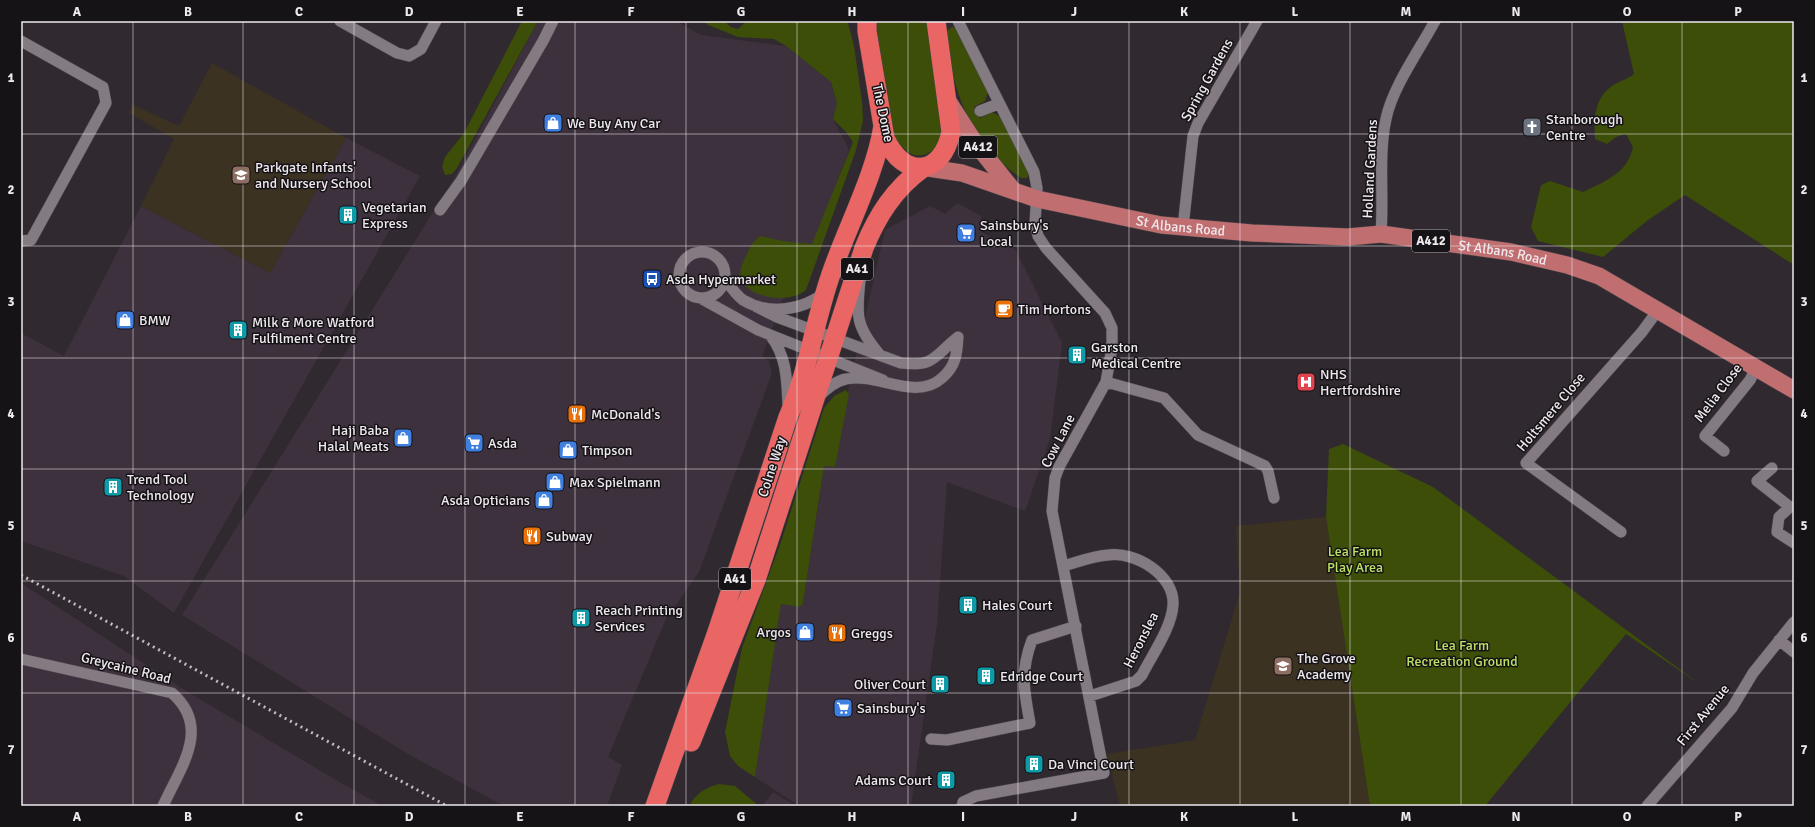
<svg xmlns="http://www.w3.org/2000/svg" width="1815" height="827" viewBox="0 0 1815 827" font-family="Signika,sans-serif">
	<rect width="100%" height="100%" fill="#312930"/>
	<path fill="#3d313d" d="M 538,21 L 676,21 L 701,35 L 786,46 L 831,82 L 837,103 L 833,119 L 849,150 L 796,294 L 783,299 L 762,357 L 769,361 L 772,373 L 699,572 L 666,619 L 608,757 L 622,765 L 607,806 L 504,806 L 408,754 L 182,615 L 455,177 Z
		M 346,138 L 420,176 L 174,613 L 124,576 L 21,541 L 21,333 L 64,356 L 141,206 L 270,273 Z
		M 957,203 L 981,216 L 981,232 L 1015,249 L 1062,343 L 1050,439 L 1025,511 L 947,482 L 937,624 L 911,806 L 799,806 L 755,777 L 781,604 L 800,607 L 803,603 L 824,466 L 835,466 L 848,391 L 885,230 L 930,206 L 945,214 Z
		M 21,583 L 186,691 L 336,780 L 383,806 L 21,806 Z
		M 773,792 L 796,806 L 762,806 Z"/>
	<path fill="#3b3221" d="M 212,63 L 346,138 L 270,273 L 141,206 L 174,139 L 129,113 L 133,105 L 179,126 Z
		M 1326,517 L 1370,806 L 1120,806 L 1107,754 L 1195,740 L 1240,592 L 1236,526 Z"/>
	<path fill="#3c4e08" d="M 522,21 L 538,21 L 457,168 L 452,174 L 445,175 L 442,167 L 445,157 L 464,133 Z
		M 703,21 L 724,21 L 731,27 L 738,29 L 747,21 L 847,21 L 848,23 L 854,46 L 862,101 L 863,121 L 856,150 L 806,290 C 791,304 747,299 741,278 C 738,270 744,261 747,254 C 751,246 753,239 762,236 C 779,241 794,243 812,244 L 853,142 L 847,133 L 833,119 L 837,103 L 831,82 L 786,46 L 774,39 L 738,37 L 708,25 Z
		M 875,21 L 927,21 L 943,125 L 938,147 C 918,162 909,156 895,139 Z
		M 1622,21 L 1794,21 L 1794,265 L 1685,195 L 1648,220 L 1603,257 L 1538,241 L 1531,227 L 1541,185 L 1550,181 L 1583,192 C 1605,181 1627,174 1633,147 L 1626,134 L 1616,137 L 1607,144 L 1595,139 C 1594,117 1594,97 1615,84 C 1622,80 1628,79 1634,74 Z
		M 952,27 L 956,28 L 988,92 L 985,101 L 974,107 L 980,118 L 991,112 L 1000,116 L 1029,174 L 1027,178 L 1021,178 C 969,142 952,91 946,31 Z
		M 846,390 L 849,394 L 835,467 L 824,466 L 803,603 L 800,607 L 781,604 L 755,777 L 738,766 L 730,756 L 725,732 L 742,648 L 781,542 L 824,408 L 834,396 Z
		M 1343,444 L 1433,487 L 1701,685 L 1626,634 L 1485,806 L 1370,806 L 1326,517 L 1329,449 Z
		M 719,784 L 735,786 L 759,806 L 689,806 C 696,793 705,788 719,784 Z"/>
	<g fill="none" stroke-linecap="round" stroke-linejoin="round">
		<defs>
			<path id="street" d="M 340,21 L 397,53 L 409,56 L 421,49 L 436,21
				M 958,21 L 1034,172 L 1037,188 L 1035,224 L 1038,236 L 1046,248 L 1105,313 L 1112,328 L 1112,347 L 1106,382 L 1059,467 L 1055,478 L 1052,511 L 1104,773 L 976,796 L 963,802 L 962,806
				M 21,41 L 103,87 L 106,103 L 31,240 L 21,241
				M 980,111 L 998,104
				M 440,210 L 461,181 L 543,41 L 553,21
				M 1183,227 L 1193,136 L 1198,123 L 1257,21
				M 1381,234 C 1384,197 1378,155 1386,119 C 1392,88 1420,49 1435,21
				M679 275a23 23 0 1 1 46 0a23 23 0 1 1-46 0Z
				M 725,279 C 730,286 736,295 743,300 C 768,315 803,311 825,292
				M 860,281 C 856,316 856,327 880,355
				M 702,299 L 758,330 L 883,380
				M 755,306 L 777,317 L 901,363 C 935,367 934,356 958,337
				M 770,335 C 787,356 787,381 788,406
				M 1106,382 L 1164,398 L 1198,435 L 1265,466 L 1268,471 L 1274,498
				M 818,397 C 826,389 835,381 846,379 C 877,372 915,402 942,378 C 956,366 957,354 958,337
				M 1724,451 L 1705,436 L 1750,380 L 1756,368
				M 1772,468 L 1757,481 L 1790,507 L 1779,517 L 1777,532 L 1794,543
				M 1621,532 L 1526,463 L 1642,332 L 1658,310
				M 1063,566 C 1078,562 1093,556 1108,555 C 1135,551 1175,575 1173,605 C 1172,627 1152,655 1142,675 L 1136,681 L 1090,696
				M 1779,640 L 1794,652
				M 21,659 L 172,693 C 212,728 180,768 163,806
				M 931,739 L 947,740 L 1030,723 C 1024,691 1020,672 1032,640 L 1076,626
				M 1647,806 L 1732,708 L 1753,673 L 1794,622"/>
			<g id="primary">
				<path d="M 948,101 L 973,140 L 1012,189"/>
				<path id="s1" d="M 928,168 L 962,173 L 1037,199 L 1161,225 L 1252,233 L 1348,237 L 1381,234 L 1511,252 L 1567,265 L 1599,276 L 1794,390"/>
			</g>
			<path id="highway" d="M 867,21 L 867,31 L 885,138 C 904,180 942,176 951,132 L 936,21
				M 691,742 L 756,580 L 864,248 C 877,216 894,189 923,168
				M 655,806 L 717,632 L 788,417 C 808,372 814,324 830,277 C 846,229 875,176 883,126"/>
		</defs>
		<use href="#street" stroke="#4b464b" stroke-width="12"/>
		<use href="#primary" stroke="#4b464b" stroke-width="18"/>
		<use href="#highway" stroke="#4b464b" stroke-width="20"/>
		<use href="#street" stroke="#837a82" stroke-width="11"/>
		<use href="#primary" stroke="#c06e70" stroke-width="17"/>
		<use href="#highway" stroke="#e96664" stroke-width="19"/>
		<path stroke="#c1bbc1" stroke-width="3" stroke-dasharray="2 4" stroke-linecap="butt" d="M 21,575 L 447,806"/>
	</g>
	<path fill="none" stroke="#eee9ee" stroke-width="1" stroke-opacity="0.55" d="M 133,21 L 133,806M 243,21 L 243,806M 354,21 L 354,806M 465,21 L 465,806M 575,21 L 575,806M 686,21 L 686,806M 797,21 L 797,806M 908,21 L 908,806M 1018,21 L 1018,806M 1129,21 L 1129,806M 1240,21 L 1240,806M 1350,21 L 1350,806M 1461,21 L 1461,806M 1572,21 L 1572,806M 1682,21 L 1682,806M 21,134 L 1794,134M 21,246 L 1794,246M 21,358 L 1794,358M 21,469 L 1794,469M 21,581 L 1794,581M 21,693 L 1794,693"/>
	<defs>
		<symbol id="shop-square" viewBox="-11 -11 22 22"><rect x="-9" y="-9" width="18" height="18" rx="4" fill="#3f7fe0" stroke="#161316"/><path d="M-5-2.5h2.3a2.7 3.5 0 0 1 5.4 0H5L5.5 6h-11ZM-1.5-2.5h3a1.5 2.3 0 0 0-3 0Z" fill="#fff"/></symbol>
		<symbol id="church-square" viewBox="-11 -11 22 22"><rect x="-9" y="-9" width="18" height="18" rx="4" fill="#6b7280" stroke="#161316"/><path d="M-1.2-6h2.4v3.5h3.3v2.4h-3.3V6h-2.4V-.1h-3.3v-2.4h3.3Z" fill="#fff"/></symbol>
		<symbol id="school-square" viewBox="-11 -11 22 22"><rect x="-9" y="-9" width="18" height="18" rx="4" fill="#8d6e63" stroke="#161316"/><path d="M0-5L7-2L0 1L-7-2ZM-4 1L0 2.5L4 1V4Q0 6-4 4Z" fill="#fff"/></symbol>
		<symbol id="building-square" viewBox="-11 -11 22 22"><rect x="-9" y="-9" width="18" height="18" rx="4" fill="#0f9aa8" stroke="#161316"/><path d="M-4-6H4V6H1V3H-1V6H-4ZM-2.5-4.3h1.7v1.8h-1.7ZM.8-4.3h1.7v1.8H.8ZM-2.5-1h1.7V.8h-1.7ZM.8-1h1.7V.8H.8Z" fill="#fff"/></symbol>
		<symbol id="supermarket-square" viewBox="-11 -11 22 22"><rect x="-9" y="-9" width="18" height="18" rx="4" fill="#3f7fe0" stroke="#161316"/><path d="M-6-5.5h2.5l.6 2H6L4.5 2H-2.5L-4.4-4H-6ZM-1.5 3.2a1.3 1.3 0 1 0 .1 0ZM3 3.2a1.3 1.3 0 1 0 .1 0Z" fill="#fff"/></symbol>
		<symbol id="bus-square" viewBox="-11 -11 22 22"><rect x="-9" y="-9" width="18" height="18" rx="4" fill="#1a4fb4" stroke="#161316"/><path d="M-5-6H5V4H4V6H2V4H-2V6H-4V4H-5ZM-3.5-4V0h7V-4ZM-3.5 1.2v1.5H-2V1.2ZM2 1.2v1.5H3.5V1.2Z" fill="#fff"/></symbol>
		<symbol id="cafe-square" viewBox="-11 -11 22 22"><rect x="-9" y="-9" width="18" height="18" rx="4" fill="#e8710a" stroke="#161316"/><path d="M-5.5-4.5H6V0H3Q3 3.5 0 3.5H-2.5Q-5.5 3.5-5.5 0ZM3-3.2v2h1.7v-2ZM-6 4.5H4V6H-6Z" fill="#fff"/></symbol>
		<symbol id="hospital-square" viewBox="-11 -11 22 22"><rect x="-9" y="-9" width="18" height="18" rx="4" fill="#e0444e" stroke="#161316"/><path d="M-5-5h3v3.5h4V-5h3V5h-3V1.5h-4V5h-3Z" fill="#fff"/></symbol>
		<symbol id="restaurant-square" viewBox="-11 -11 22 22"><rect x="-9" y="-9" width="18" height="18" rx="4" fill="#e8710a" stroke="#161316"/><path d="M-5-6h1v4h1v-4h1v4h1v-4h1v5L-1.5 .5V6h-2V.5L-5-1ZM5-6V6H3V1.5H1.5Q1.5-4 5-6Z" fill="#fff"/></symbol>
	</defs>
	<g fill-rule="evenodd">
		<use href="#shop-square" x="542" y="112" width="22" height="22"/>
		<use href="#church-square" x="1521" y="116" width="22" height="22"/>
		<use href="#school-square" x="230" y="164" width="22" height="22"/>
		<use href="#building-square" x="337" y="204" width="22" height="22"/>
		<use href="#supermarket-square" x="955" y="222" width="22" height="22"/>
		<use href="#bus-square" x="641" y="268" width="22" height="22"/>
		<use href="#cafe-square" x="993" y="298" width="22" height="22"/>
		<use href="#shop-square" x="114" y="309" width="22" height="22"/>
		<use href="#building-square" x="227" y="319" width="22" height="22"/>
		<use href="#building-square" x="1066" y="344" width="22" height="22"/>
		<use href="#hospital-square" x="1295" y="371" width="22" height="22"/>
		<use href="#restaurant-square" x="566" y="403" width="22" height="22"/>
		<use href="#shop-square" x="392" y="427" width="22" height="22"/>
		<use href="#supermarket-square" x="463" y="432" width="22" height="22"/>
		<use href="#shop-square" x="557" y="439" width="22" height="22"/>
		<use href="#shop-square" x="544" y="471" width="22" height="22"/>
		<use href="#building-square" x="102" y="476" width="22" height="22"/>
		<use href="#shop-square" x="533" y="489" width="22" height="22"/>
		<use href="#restaurant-square" x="521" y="525" width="22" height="22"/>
		<use href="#building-square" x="957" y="594" width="22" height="22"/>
		<use href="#building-square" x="570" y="607" width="22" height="22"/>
		<use href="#shop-square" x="794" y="621" width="22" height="22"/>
		<use href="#restaurant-square" x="826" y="622" width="22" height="22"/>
		<use href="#school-square" x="1272" y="655" width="22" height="22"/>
		<use href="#building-square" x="975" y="665" width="22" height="22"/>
		<use href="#building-square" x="929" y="673" width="22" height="22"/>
		<use href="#supermarket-square" x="832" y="697" width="22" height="22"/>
		<use href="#building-square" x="1023" y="753" width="22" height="22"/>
		<use href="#building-square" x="935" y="769" width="22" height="22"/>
	</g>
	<g text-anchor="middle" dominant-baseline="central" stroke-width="3" stroke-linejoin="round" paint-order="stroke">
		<g fill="#161316" stroke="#ada9ad" stroke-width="1">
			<rect x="959" y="136" width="38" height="22" rx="3"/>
			<rect x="1412" y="230" width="38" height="22" rx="3"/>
			<rect x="841" y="258" width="32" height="22" rx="3"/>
			<rect x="719" y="568" width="32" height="22" rx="3"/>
		</g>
		<g font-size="13" font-weight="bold" fill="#eee9ee">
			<text x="978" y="147">A412</text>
			<text x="1431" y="241">A412</text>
			<text x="857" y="269">A41</text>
			<text x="735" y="579">A41</text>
		</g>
		<g font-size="14" fill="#eee9ee" stroke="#161316">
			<text transform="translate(1207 80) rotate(-61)">Spring Gardens</text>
			<text transform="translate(883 113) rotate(78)">The Dome</text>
			<text transform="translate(1370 169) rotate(-87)">Holland Gardens</text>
			<text stroke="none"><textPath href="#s1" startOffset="260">St Albans Road</textPath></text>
			<text stroke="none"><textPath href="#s1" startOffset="584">St Albans Road</textPath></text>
			<text transform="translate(1718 393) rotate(-53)">Melia Close</text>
			<text transform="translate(1551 412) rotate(-50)">Holtsmere Close</text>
			<text transform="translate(1058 441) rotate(-63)">Cow Lane</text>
			<text transform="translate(772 467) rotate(-72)">Colne Way</text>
			<text transform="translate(1141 640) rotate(-63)">Heronslea</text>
			<text transform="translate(126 668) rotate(14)">Greycaine Road</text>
			<text transform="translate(1703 715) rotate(-51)">First Avenue</text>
		</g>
		<g font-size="14" fill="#eee9ee" stroke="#161316" text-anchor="start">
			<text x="1546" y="119">Stanborough<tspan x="1546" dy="16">Centre</tspan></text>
			<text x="567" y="123">We Buy Any Car</text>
			<text x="255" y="167">Parkgate Infants'<tspan x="255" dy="16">and Nursery School</tspan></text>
			<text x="362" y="207">Vegetarian<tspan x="362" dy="16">Express</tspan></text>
			<text x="980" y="225">Sainsbury's<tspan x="980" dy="16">Local</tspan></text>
			<text x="666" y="279">Asda Hypermarket</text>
			<text x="1018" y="309">Tim Hortons</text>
			<text x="139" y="320">BMW</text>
			<text x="252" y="322">Milk &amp; More Watford<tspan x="252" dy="16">Fulfilment Centre</tspan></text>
			<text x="1091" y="347">Garston<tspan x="1091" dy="16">Medical Centre</tspan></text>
			<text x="1320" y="374">NHS<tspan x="1320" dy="16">Hertfordshire</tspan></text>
			<text x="591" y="414">McDonald's</text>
			<text x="389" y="430" text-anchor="end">Haji Baba<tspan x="389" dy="16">Halal Meats</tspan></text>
			<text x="488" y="443">Asda</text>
			<text x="582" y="450">Timpson</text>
			<text x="127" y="479">Trend Tool<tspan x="127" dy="16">Technology</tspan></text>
			<text x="569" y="482">Max Spielmann</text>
			<text x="530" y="500" text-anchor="end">Asda Opticians</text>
			<text x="546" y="536">Subway</text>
			<text x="982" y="605">Hales Court</text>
			<text x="595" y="610">Reach Printing<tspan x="595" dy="16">Services</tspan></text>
			<text x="791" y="632" text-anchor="end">Argos</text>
			<text x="851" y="633">Greggs</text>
			<text x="1297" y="658">The Grove<tspan x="1297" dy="16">Academy</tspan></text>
			<text x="1000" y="676">Edridge Court</text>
			<text x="926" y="684" text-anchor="end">Oliver Court</text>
			<text x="857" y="708">Sainsbury's</text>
			<text x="1048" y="764">Da Vinci Court</text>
			<text x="932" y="780" text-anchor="end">Adams Court</text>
		</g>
		<g font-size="14" fill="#bbe265" stroke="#161316">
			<text x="1355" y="551">Lea Farm<tspan x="1355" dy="16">Play Area</tspan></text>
			<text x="1462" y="645">Lea Farm<tspan x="1462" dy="16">Recreation Ground</tspan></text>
		</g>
	</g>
	<rect width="1815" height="827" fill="none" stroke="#161316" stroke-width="44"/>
	<rect x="22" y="22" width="1771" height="783" fill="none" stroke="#eee9ee" stroke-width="1.5"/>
	<g font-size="13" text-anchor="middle" font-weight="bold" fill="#eee9ee">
		<text x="77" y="16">A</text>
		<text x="188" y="16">B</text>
		<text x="299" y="16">C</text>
		<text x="409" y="16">D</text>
		<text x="520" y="16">E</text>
		<text x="631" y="16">F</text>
		<text x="741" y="16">G</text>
		<text x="852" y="16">H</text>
		<text x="963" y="16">I</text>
		<text x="1074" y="16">J</text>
		<text x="1184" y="16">K</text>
		<text x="1295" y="16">L</text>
		<text x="1406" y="16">M</text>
		<text x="1516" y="16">N</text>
		<text x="1627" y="16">O</text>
		<text x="1738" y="16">P</text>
		<text x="11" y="82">1</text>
		<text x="1804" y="82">1</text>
		<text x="11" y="194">2</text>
		<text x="1804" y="194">2</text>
		<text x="11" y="306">3</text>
		<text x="1804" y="306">3</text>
		<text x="11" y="418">4</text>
		<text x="1804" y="418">4</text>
		<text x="11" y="530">5</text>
		<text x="1804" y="530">5</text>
		<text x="11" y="642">6</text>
		<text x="1804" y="642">6</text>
		<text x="11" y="754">7</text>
		<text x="1804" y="754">7</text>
		<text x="77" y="821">A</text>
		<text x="188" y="821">B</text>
		<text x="299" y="821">C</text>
		<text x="409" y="821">D</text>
		<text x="520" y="821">E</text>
		<text x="631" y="821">F</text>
		<text x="741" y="821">G</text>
		<text x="852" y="821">H</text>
		<text x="963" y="821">I</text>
		<text x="1074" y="821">J</text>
		<text x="1184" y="821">K</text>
		<text x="1295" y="821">L</text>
		<text x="1406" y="821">M</text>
		<text x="1516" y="821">N</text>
		<text x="1627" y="821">O</text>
		<text x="1738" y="821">P</text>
	</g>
</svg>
